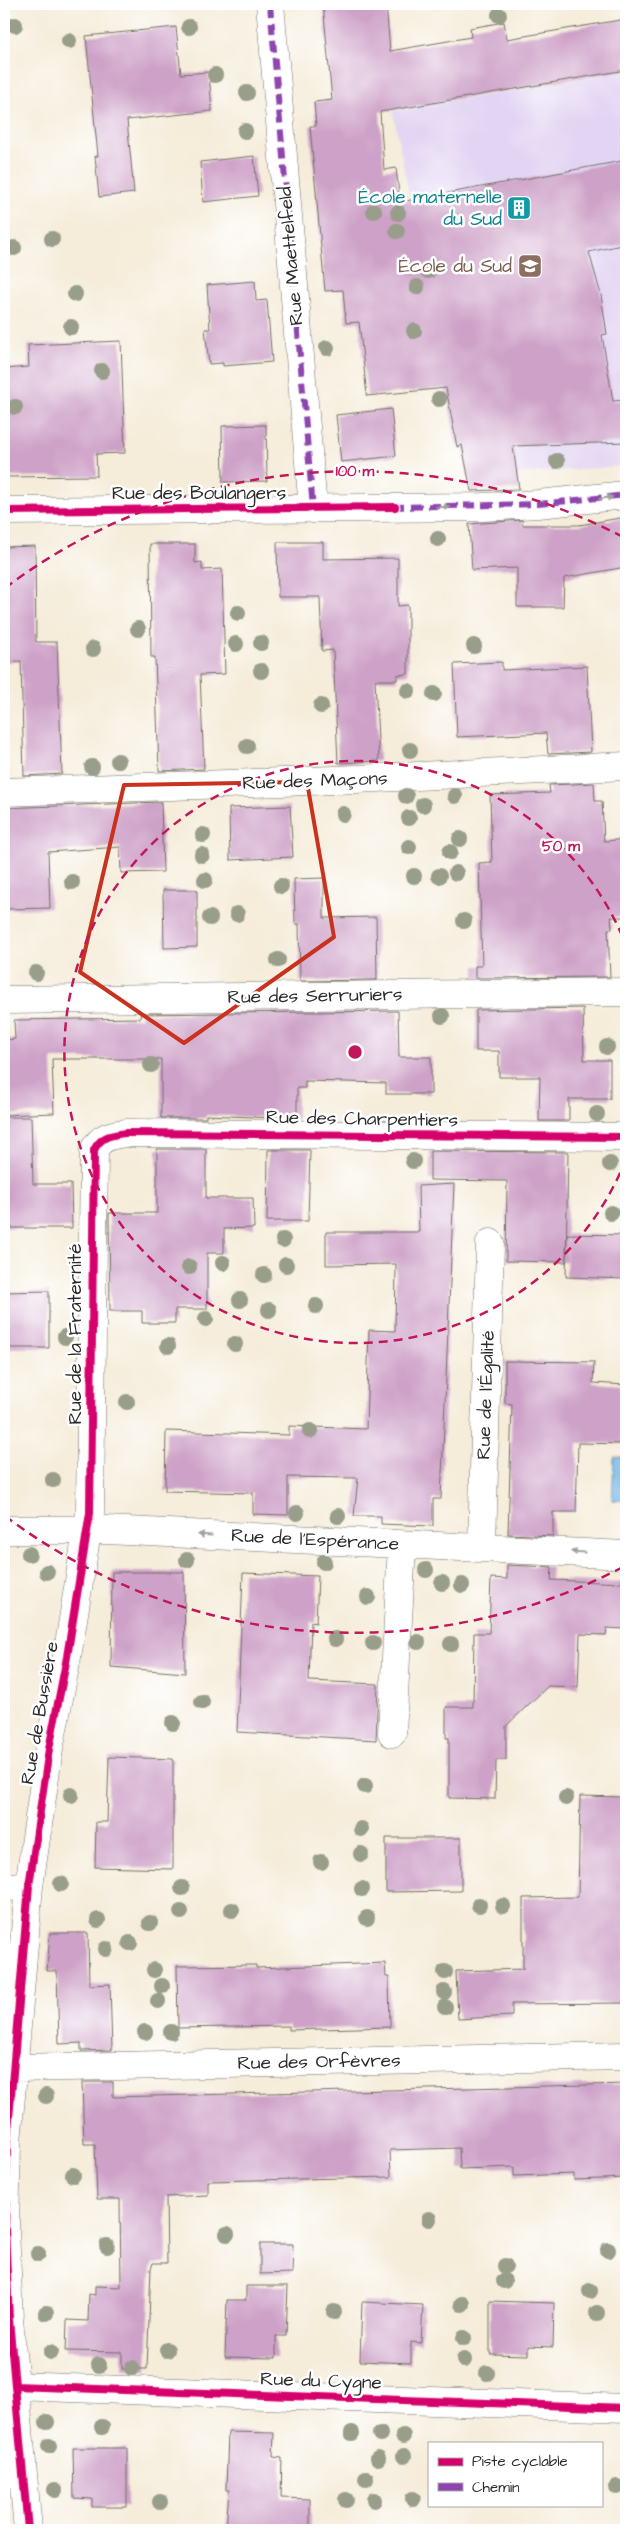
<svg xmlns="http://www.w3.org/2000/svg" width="630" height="2534" viewBox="0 0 630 2534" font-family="'Architects Daughter',sans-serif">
	<rect width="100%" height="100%" fill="#fff"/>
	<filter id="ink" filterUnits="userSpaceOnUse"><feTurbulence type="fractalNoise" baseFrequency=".02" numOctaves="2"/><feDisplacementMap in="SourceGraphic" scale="10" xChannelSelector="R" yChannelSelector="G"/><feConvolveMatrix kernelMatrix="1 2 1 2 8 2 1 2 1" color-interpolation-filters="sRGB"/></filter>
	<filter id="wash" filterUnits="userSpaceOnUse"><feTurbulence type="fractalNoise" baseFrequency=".0096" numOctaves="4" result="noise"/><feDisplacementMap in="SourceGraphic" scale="20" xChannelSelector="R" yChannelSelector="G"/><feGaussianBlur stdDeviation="1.12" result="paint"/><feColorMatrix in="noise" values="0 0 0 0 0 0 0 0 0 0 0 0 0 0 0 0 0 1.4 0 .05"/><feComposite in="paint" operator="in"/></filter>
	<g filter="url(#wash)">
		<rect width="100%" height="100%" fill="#f5ecd9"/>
		<path fill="#e2d4f3" d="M 626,71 L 626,466 L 516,474 L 468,474 L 462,446 L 457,447 L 393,111 Z"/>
		<path fill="#73b6e8" stroke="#4f708a" d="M 614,1457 L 626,1457 L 626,1501 L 612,1500 Z"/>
		<g id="blocks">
			<path fill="#cea1c8" d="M 323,4 L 386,4 L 390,51 L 471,37 L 470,28 L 504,22 L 507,39 L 626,19 L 626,70 L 380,112 L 384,170 L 396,168 L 400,202 L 622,161 L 626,182 L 626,244 L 589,252 L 601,295 L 607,334 L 602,335 L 613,401 L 626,400 L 626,442 L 513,446 L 519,489 L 471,491 L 462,445 L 457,447 L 446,388 L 367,396 L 359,322 L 346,323 L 343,290 L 325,291 L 310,126 L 316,126 L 314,102 L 332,100 Z
				M 176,27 L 181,74 L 209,72 L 212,111 L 127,120 L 134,193 L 99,197 L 95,156 L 98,156 L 86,36 Z
				M 254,156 L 258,196 L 203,202 L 200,162 Z
				M 255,281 L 256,301 L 267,300 L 272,362 L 223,366 L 223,363 L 209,364 L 205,329 L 210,329 L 207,285 Z
				M 121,341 L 125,453 L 96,454 L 97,476 L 4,477 L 4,369 L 29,367 L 28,345 Z
				M 391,409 L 396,456 L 341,462 L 336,415 Z
				M 266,425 L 267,481 L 223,482 L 222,426 Z
				M 626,517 L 626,567 L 564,578 L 563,607 L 517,607 L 517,568 L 472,570 L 469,524 L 522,520 L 523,525 L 579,525 Z
				M 277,542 L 323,542 L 323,559 L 398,558 L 398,606 L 408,605 L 408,674 L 397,675 L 397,680 L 375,680 L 379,761 L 338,763 L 333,650 L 322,651 L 320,597 L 278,597 Z
				M 150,544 L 195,544 L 195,563 L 202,562 L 202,570 L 222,569 L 225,674 L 200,675 L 204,769 L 159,771 L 155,657 L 151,657 Z
				M 35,546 L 36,642 L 57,642 L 62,774 L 24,776 L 21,661 L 4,662 L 4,547 Z
				M 502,662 L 502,670 L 587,666 L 591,752 L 548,754 L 546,733 L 457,737 L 454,664 Z
				M 594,783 L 595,801 L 602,801 L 604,841 L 626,839 L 626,917 L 611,917 L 612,929 L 608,929 L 610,977 L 475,978 L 475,966 L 482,966 L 479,863 L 492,862 L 490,795 L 550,793 L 549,785 Z
				M 161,802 L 163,872 L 121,873 L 120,847 L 48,852 L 50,908 L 7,909 L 4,808 Z
				M 290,806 L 293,857 L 230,860 L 229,808 Z
				M 324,878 L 324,918 L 376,917 L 377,980 L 300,981 L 299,924 L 295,924 L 294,879 Z
				M 163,890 L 197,890 L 197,947 L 164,948 Z
				M 583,1008 L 584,1060 L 610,1060 L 610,1099 L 569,1099 L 569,1121 L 539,1121 L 540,1077 L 499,1077 L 499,1051 L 476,1051 L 476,1010 Z
				M 398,1011 L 399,1057 L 431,1057 L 431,1094 L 386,1094 L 386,1083 L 305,1081 L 305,1088 L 297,1088 L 297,1119 L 206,1115 L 206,1118 L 161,1118 L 161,1059 L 52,1059 L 54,1113 L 4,1115 L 4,1084 L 6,1084 L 4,1040 L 15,1039 L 14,1020 L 141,1018 L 140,1014 Z
				M 4,1117 L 31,1117 L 33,1184 L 71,1184 L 72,1228 L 4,1228 Z
				M 157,1149 L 206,1149 L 206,1198 L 253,1198 L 254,1228 L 224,1229 L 224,1253 L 207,1253 L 207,1309 L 175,1309 L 175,1323 L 142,1323 L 142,1311 L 110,1311 L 109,1213 L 157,1213 Z
				M 268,1150 L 310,1150 L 308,1221 L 267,1221 Z
				M 430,1151 L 568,1152 L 566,1262 L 506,1261 L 507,1181 L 430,1180 Z
				M 454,1184 L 441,1499 L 433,1499 L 433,1526 L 381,1524 L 381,1516 L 354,1516 L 358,1478 L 288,1477 L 288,1515 L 253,1514 L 253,1493 L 165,1491 L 166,1431 L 289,1435 L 289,1426 L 366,1429 L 369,1330 L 395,1331 L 396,1264 L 326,1265 L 326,1232 L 419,1232 L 418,1186 Z
				M 567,1234 L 626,1235 L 626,1279 L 566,1277 Z
				M 49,1291 L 49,1348 L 4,1348 L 4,1292 Z
				M 505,1361 L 594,1362 L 593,1383 L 626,1385 L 626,1444 L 578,1443 L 576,1512 L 553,1512 L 553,1536 L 508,1534 L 512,1404 L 505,1403 Z
				M 507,1565 L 552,1567 L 551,1580 L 626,1583 L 626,1629 L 607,1628 L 606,1635 L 580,1634 L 578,1687 L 548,1686 L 506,1726 L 506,1760 L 496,1760 L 495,1799 L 449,1798 L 449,1738 L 446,1738 L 446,1707 L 473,1707 L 474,1633 L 489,1633 L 491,1578 L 507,1579 Z
				M 112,1572 L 184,1572 L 185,1673 L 111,1667 Z
				M 243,1573 L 318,1576 L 316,1623 L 311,1622 L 309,1681 L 378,1684 L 376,1740 L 237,1732 Z
				M 109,1757 L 173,1759 L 173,1869 L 95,1867 L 96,1822 L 107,1822 Z
				M 580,1796 L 626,1797 L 626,2003 L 512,2004 L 512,2016 L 458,2019 L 456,1971 L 523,1969 L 523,1898 L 578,1897 Z
				M 386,1838 L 461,1838 L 461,1891 L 386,1892 Z
				M 50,1933 L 88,1933 L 89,1985 L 110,1984 L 112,2050 L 81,2051 L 81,2043 L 59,2044 L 57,1971 L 47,1971 Z
				M 385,1963 L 386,1977 L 389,1977 L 390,2027 L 289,2030 L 289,2026 L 178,2028 L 177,1966 L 256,1965 L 256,1968 Z
				M 82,2082 L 113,2082 L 113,2097 L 626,2084 L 626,2178 L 574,2180 L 574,2174 L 514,2176 L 514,2167 L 460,2169 L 459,2148 L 390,2150 L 391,2177 L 208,2181 L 208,2195 L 166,2197 L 167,2263 L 153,2263 L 151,2269 L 147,2369 L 122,2369 L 122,2352 L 66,2351 L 67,2320 L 88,2321 L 89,2294 L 95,2295 L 95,2286 L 121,2287 L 120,2199 L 97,2199 L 95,2144 L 84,2144 Z
				M 260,2244 L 293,2244 L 292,2273 L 260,2274 Z
				M 246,2286 L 288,2286 L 286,2336 L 276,2336 L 276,2358 L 225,2357 L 227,2300 L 246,2300 Z
				M 490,2301 L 554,2303 L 553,2347 L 528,2346 L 528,2355 L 490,2354 Z
				M 362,2302 L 423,2305 L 421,2343 L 411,2342 L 411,2363 L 360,2361 Z
				M 228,2432 L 274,2433 L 273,2457 L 282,2458 L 281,2498 L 310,2499 L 310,2530 L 226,2530 L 229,2490 L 226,2490 Z
				M 73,2448 L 127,2448 L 127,2507 L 92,2507 L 92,2499 L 74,2498 Z"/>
		</g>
	</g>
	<g filter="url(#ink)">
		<use href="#blocks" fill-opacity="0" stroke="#726f68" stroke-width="1"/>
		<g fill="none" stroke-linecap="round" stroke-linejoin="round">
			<defs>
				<path id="minor" d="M 270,4 L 313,509
					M 4,511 L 483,507 L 538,504 L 626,495
					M 4,792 L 335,780 L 626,766
					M 4,1000 L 626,992
					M 4,1530 L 106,1530 L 626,1555
					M 482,1547 L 490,1243
					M 392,1733 L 402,1545
					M 4,1887 L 29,1886
					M 13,2068 L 626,2056
					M 15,2386 L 626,2408
					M 28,2530 L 9,2319 L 5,2229 L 7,2142 L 29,1886 L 49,1749 L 67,1657 L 90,1513 L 94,1150 C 101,1136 111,1135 126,1133 L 626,1137"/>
			</defs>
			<use href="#minor" stroke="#726f68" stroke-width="29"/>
			<use href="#minor" stroke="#fff" stroke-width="28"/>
			<path stroke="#8e44ad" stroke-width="6" stroke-dasharray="12 6" stroke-linecap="butt" d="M 270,4 L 313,509 L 314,509
				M 392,507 L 538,504 L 626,495"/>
			<defs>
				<path id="cycleway" d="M 4,511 L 395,507
					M 15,2386 L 626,2408
					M 28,2530 L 9,2319 L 5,2229 L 7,2142 L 29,1886 L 49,1749 L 67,1657 L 90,1513 L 94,1150 C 101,1136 111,1135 126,1133 L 626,1137"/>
			</defs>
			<use href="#cycleway" stroke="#fff" stroke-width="11"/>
			<use href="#cycleway" stroke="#d6006c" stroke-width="8"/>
		</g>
		<g fill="#989e89">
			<circle cx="499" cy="15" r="8"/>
			<circle cx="15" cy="25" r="8"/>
			<circle cx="189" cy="27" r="8"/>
			<circle cx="69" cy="41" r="8"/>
			<circle cx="215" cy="75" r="8"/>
			<circle cx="247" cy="93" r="8"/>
			<circle cx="245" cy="131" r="8"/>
			<circle cx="374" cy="211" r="8"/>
			<circle cx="398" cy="213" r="8"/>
			<circle cx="397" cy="231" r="8"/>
			<circle cx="52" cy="239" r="8"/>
			<circle cx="14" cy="248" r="8"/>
			<circle cx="428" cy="271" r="8"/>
			<circle cx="417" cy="287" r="8"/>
			<circle cx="75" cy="294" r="8"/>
			<circle cx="71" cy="327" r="8"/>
			<circle cx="414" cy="331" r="8"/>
			<circle cx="327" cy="348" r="8"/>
			<circle cx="102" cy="371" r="8"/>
			<circle cx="439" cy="399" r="8"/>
			<circle cx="15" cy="407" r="8"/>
			<circle cx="557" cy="461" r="8"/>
			<circle cx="438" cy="539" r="8"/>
			<circle cx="238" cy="613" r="8"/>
			<circle cx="138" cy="629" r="8"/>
			<circle cx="261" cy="643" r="8"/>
			<circle cx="236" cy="644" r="8"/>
			<circle cx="474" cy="646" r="8"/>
			<circle cx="93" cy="649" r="8"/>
			<circle cx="261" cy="671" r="8"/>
			<circle cx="408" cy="691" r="8"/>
			<circle cx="434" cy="694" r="8"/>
			<circle cx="321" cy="706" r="8"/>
			<circle cx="247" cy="746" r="8"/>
			<circle cx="410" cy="750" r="8"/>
			<circle cx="118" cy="761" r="8"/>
			<circle cx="92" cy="767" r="8"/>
			<circle cx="406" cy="796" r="8"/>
			<circle cx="455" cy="796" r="8"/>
			<circle cx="423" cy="805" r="8"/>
			<circle cx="343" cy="814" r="8"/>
			<circle cx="409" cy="818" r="8"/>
			<circle cx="203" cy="835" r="8"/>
			<circle cx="460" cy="839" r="8"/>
			<circle cx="409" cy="847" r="8"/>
			<circle cx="450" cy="852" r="8"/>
			<circle cx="202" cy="855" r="8"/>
			<circle cx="456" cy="873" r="8"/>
			<circle cx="414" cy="876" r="8"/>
			<circle cx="439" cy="876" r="8"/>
			<circle cx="205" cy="880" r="8"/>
			<circle cx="72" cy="882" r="8"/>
			<circle cx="281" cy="886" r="8"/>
			<circle cx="237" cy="914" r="8"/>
			<circle cx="210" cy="918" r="8"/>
			<circle cx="464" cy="921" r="8"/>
			<circle cx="278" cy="960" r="8"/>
			<circle cx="36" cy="973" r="8"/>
			<circle cx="442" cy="1016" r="8"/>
			<circle cx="607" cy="1047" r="8"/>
			<circle cx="151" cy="1065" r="8"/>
			<circle cx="597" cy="1114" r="8"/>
			<circle cx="413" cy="1161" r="8"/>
			<circle cx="610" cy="1164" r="8"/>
			<circle cx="611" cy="1213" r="8"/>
			<circle cx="283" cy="1240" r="8"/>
			<circle cx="223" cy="1263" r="8"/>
			<circle cx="286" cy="1265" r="8"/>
			<circle cx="189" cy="1267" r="8"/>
			<circle cx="264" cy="1275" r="8"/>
			<circle cx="240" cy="1300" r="8"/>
			<circle cx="316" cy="1306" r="8"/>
			<circle cx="269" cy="1310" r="8"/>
			<circle cx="206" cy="1319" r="8"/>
			<circle cx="65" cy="1337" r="8"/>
			<circle cx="235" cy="1344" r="8"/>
			<circle cx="168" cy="1346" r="8"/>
			<circle cx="127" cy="1402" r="8"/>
			<circle cx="310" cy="1431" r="8"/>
			<circle cx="53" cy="1480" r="8"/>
			<circle cx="297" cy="1513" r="8"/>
			<circle cx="338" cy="1516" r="8"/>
			<circle cx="29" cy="1554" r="8"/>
			<circle cx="187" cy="1560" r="8"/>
			<circle cx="324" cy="1562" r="8"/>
			<circle cx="426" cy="1570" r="8"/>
			<circle cx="47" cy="1572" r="8"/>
			<circle cx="442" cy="1583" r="8"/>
			<circle cx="462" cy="1585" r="8"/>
			<circle cx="368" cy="1597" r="8"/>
			<circle cx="335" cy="1639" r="8"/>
			<circle cx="418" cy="1642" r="8"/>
			<circle cx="373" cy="1643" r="8"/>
			<circle cx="451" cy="1644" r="8"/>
			<circle cx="202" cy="1702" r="8"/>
			<circle cx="173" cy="1723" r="8"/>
			<circle cx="365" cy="1786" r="8"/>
			<circle cx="71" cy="1795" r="8"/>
			<circle cx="566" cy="1798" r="8"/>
			<circle cx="361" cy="1829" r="8"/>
			<circle cx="361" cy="1854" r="8"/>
			<circle cx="321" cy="1862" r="8"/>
			<circle cx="61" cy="1884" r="8"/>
			<circle cx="182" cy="1888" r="8"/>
			<circle cx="362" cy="1889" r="8"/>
			<circle cx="479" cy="1905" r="8"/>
			<circle cx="503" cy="1906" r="8"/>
			<circle cx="232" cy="1910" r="8"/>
			<circle cx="181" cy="1912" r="8"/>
			<circle cx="367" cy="1918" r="8"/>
			<circle cx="98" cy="1920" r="8"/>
			<circle cx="150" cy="1923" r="8"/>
			<circle cx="130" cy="1943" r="8"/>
			<circle cx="106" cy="1949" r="8"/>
			<circle cx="154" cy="1970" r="8"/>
			<circle cx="445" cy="1972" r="8"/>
			<circle cx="162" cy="1986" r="8"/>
			<circle cx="444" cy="1992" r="8"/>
			<circle cx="158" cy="2001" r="8"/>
			<circle cx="445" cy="2007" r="8"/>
			<circle cx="145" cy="2032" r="8"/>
			<circle cx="171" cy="2032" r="8"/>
			<circle cx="46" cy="2096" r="8"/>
			<circle cx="73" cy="2175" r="8"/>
			<circle cx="429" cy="2219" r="8"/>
			<circle cx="227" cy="2234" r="8"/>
			<circle cx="107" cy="2246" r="8"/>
			<circle cx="608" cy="2250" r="8"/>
			<circle cx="38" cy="2254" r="8"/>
			<circle cx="505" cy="2266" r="8"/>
			<circle cx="504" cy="2281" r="8"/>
			<circle cx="590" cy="2291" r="8"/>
			<circle cx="462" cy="2304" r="8"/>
			<circle cx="334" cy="2312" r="8"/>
			<circle cx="46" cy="2313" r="8"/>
			<circle cx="597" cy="2313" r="8"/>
			<circle cx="464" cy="2338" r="8"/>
			<circle cx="167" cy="2350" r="8"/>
			<circle cx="51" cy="2352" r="8"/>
			<circle cx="464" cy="2360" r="8"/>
			<circle cx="99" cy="2365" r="8"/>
			<circle cx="132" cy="2368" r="8"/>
			<circle cx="487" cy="2373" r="8"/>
			<circle cx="47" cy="2422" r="8"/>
			<circle cx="102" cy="2427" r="8"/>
			<circle cx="352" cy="2433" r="8"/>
			<circle cx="380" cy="2434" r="8"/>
			<circle cx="403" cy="2436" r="8"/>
			<circle cx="49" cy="2446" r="8"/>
			<circle cx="404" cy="2456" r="8"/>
			<circle cx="378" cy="2458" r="8"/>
			<circle cx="366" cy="2479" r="8"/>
			<circle cx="617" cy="2487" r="8"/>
			<circle cx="55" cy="2490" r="8"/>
			<circle cx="413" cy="2499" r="8"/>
			<circle cx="346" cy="2500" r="8"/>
			<circle cx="374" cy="2500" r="8"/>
			<circle cx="160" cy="2502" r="8"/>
		</g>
		<defs><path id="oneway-solid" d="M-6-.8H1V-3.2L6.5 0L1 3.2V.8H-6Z" transform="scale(1.25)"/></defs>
		<g fill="#a0a0a0">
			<use href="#oneway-solid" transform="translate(606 498) rotate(-8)"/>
			<use href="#oneway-solid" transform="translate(443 507)"/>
			<use href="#oneway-solid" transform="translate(205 1535) rotate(-177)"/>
			<use href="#oneway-solid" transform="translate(578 1552) rotate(-177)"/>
		</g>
	</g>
	<path fill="none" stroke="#c8321e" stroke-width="4" stroke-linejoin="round" d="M 307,782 L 334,937 L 184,1043 L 80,972 L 124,785 Z"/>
	<g fill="none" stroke="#c2185b" stroke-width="2.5" stroke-dasharray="9 6">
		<path d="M626 1159A291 291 0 1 1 626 945"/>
		<path d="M623 1567A581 581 0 0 1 5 1516M5 588A581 581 0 0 1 623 537"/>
	</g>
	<defs>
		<symbol id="building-square" viewBox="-11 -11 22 22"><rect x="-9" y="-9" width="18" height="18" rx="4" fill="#0f9aa8" stroke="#fff"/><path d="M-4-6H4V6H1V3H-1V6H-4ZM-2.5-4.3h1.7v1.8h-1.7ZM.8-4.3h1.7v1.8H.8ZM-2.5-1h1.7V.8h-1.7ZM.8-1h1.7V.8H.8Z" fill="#fff"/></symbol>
		<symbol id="school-square" viewBox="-11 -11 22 22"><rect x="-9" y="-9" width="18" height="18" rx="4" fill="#8d6e63" stroke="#fff"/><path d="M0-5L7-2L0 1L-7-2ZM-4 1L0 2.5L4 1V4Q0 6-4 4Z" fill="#fff"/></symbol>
	</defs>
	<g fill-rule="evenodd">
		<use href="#building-square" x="505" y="194" width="28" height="28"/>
		<use href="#school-square" x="516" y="252" width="28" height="28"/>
	</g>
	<g text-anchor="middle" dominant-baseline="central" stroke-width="5" stroke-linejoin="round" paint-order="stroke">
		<g font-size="19" fill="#0d838f" stroke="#fff" text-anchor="end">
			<text x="502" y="197">École maternelle<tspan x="502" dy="22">du Sud</tspan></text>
		</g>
		<g font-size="19" fill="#2b2b2b" stroke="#fff">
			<text transform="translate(291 256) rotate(-95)">Rue Maettelfeld</text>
			<text x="199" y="493">Rue des Boulangers</text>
			<text transform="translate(315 781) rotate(-2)">Rue des Maçons</text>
			<text transform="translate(315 996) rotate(-1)">Rue des Serruriers</text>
			<text transform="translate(362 1119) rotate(1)">Rue des Charpentiers</text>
			<text transform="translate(75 1334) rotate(-90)">Rue de la Fraternité</text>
			<text transform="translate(486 1395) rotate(-88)">Rue de l'Égalité</text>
			<text transform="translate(315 1540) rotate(3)">Rue de l'Espérance</text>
			<text transform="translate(40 1713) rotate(-80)">Rue de Bussière</text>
			<text transform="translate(319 2062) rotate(-1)">Rue des Orfèvres</text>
			<text transform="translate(321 2381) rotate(2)">Rue du Cygne</text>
		</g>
		<g font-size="19" fill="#785e54" stroke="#fff" text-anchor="end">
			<text x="512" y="266">École du Sud</text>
		</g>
	</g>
	<circle cx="355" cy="1052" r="8" fill="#c2185b" stroke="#fff" stroke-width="2.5"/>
	<g font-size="15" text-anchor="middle" font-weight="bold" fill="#c2185b" stroke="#fff" stroke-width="5" stroke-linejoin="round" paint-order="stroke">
		<text x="355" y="476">100 m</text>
		<text x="561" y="851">50 m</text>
	</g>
	<rect width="630" height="2534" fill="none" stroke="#fff" stroke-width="20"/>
	<rect x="428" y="2442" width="175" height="65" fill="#ffffff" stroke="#aaaaaa"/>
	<rect x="438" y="2458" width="25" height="8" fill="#d6006c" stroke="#aaaaaa"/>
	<text x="472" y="2466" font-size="15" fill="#2b2b2b">Piste cyclable</text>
	<rect x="438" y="2483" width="25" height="8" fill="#8e44ad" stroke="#aaaaaa"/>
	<text x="472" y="2492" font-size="15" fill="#2b2b2b">Chemin</text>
</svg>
